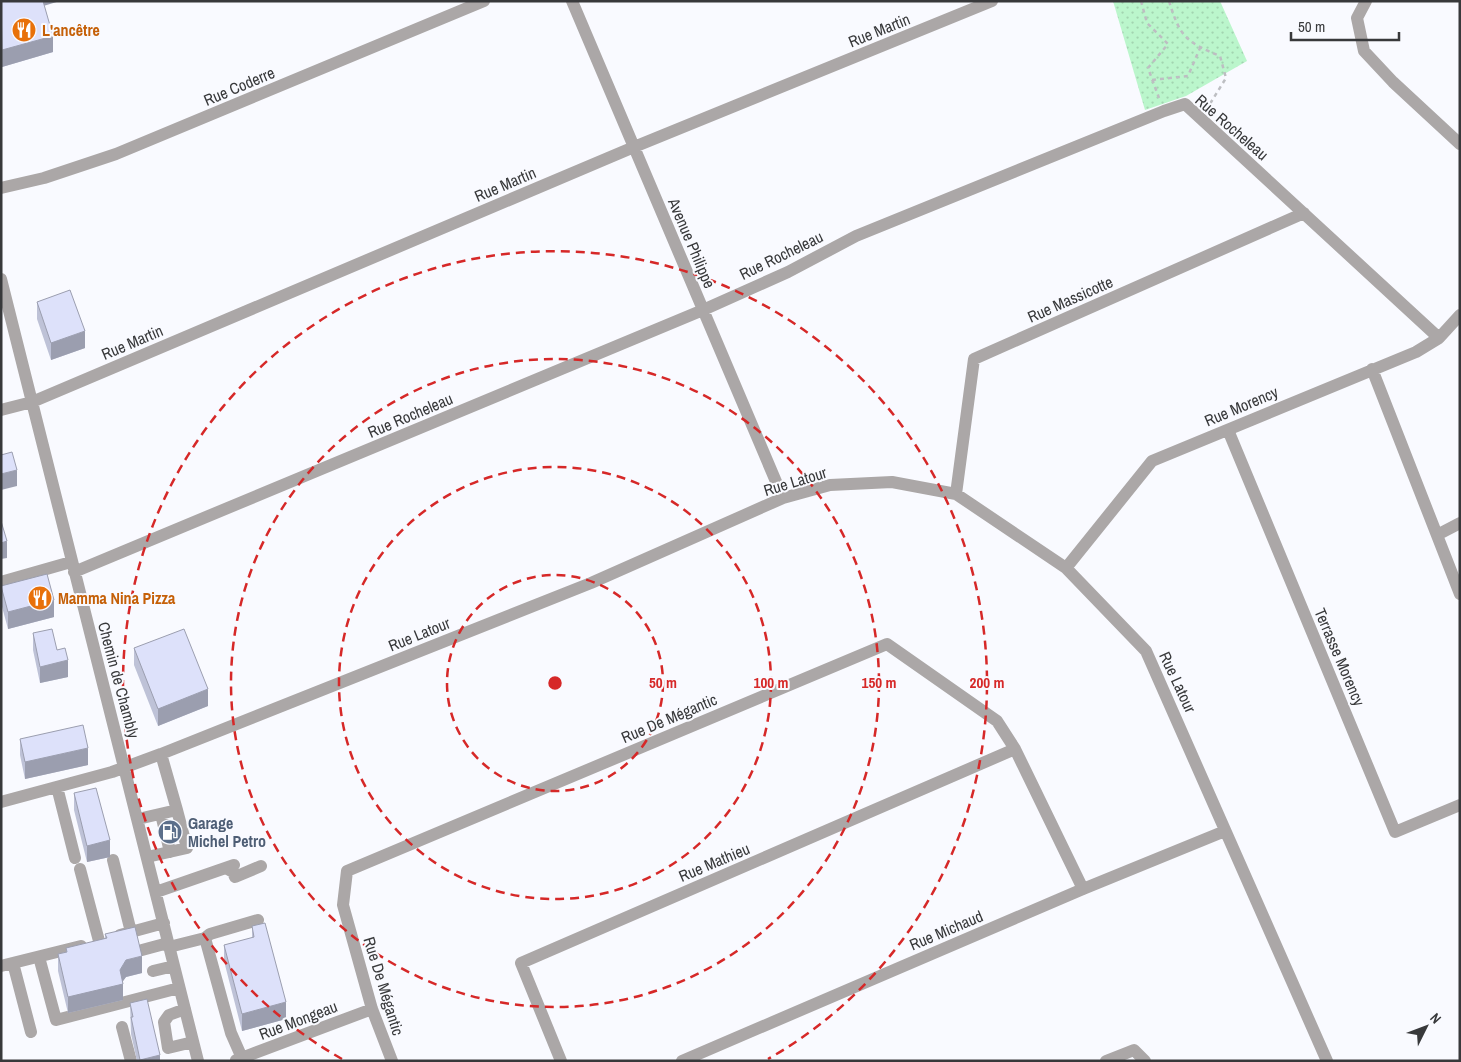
<svg xmlns="http://www.w3.org/2000/svg" width="1461" height="1062" viewBox="0 0 1461 1062" font-family="'Archivo Narrow',sans-serif">
	<defs>
		<pattern id="park-dots" width="8" height="8" patternUnits="userSpaceOnUse" patternTransform="scale(1.25)"><rect width="8" height="8" fill="#bbf6cc"/><path d="M2 2h.1M6 6h.1" fill="none" stroke="#a2d4b0" stroke-width="1.8" stroke-linecap="round"/></pattern>
	</defs>
	<rect width="100%" height="100%" fill="#f9faff"/>
	<path fill="url(#park-dots)" d="M 1113,1 L 1220,1 L 1247,61 L 1186,96 L 1145,110 Z"/>
	<g fill="none" stroke-linecap="round" stroke-linejoin="round">
		<path stroke="#bdbec2" stroke-width="2.5" stroke-dasharray="4 4" stroke-linecap="butt" d="M 1141,1 L 1147,23 L 1168,44 L 1148,68 L 1159,98
			M 1169,1 C 1180,37 1186,42 1220,56 L 1226,78 L 1208,107
			M 1152,80 L 1188,76 L 1200,48"/>
		<path stroke="#aba7a7" stroke-width="12" d="M 572,1 L 783,498
			M 1366,1 L 1357,18 L 1364,51 L 1393,82 L 1460,144
			M 1,188 L 44,178 L 116,154 L 484,1
			M 1,279 L 198,1061
			M 1372,369 L 1460,594
			M 1,410 L 32,402 L 634,147 L 992,1
			M 1228,430 L 1395,832 L 1460,805
			M 956,494 L 974,359 L 1304,213
			M 1437,535 L 1460,523
			M 1066,568 L 1152,461 L 1416,352 L 1439,338 L 1460,315
			M 74,572 L 703,310 L 788,272 L 856,236 L 1164,111 L 1185,104 L 1439,338
			M 1,582 L 71,562
			M 161,754 L 177,810
			M 57,787 L 75,858
			M 1,802 L 112,772 L 161,754 L 591,583 L 783,498 L 830,485 L 892,482 L 956,494 L 1066,568 L 1146,651 L 1327,1061
			M 161,814 L 170,852
			M 138,819 L 177,810 L 187,848 L 147,857
			M 113,860 L 131,932
			M 226,868 L 233,872 L 235,877 L 261,866
			M 80,869 L 99,941
			M 156,892 L 234,865
			M 120,935 L 164,923
			M 205,938 L 210,934 L 258,920
			M 169,947 L 205,938 L 231,1033 L 242,1058
			M 142,950 L 168,943
			M 39,957 L 56,1020 L 179,988
			M 13,963 L 31,1032
			M 1,966 L 81,946
			M 153,971 L 174,966
			M 185,1009 L 169,1015 L 164,1022 L 168,1048 L 193,1042
			M 122,1027 L 131,1061
			M 236,1060 L 372,1009
			M 392,1061 L 372,1009 L 343,905 L 347,871 L 887,644 L 997,721 L 1015,749 L 1083,889
			M 561,1061 L 521,963 L 1015,749
			M 682,1061 L 1083,889 L 1225,831
			M 1106,1061 L 1134,1050 L 1145,1061"/>
	</g>
	<path fill="#bec2d7" d="M 1,1 L 44,6 L 53,52 L 2,67 Z
		M 37,302 L 85,348 L 51,360 L 37,319 Z
		M 1,586 L 54,617 L 8,629 L 1,603 Z
		M 33,633 L 57,650 L 68,677 L 40,683 L 33,650 Z
		M 134,648 L 208,706 L 158,726 L 134,665 Z
		M 20,739 L 88,765 L 25,779 L 20,755 Z
		M 74,793 L 110,857 L 87,862 L 74,810 Z
		M 252,926 L 286,1019 L 242,1031 L 224,961 L 224,945 L 252,938 Z
		M 105,934 L 142,973 L 126,977 L 122,982 L 123,1000 L 68,1013 L 58,971 L 58,954 L 66,952 L 66,948 L 105,939 Z
		M 130,1003 L 160,1061 L 137,1061 L 131,1034 Z"/>
	<path fill="#9b9eaf" d="M 40,1 L 60,1 L 40,7 Z
		M 53,36 L 53,52 L 2,67 L 2,50 Z
		M 85,331 L 85,348 L 51,360 L 51,343 Z
		M 17,470 L 17,486 L 1,490 L 1,474 Z
		M 7,541 L 7,558 L 1,559 L 1,543 Z
		M 54,600 L 54,617 L 8,629 L 8,612 Z
		M 68,660 L 68,677 L 40,683 L 40,667 Z
		M 208,689 L 208,706 L 158,726 L 158,709 Z
		M 88,748 L 88,765 L 25,779 L 25,762 Z
		M 110,840 L 110,857 L 87,862 L 87,846 Z
		M 142,956 L 142,973 L 126,977 L 121,984 L 123,984 L 123,1000 L 68,1013 L 68,997 L 120,970 L 126,960 Z
		M 286,1002 L 286,1019 L 242,1031 L 242,1014 Z
		M 160,1055 L 160,1061 L 140,1061 L 140,1060 Z"/>
	<path fill="#dde1fa" stroke="#9b9eaf" d="M 1,1 L 43,1 L 53,36 L 2,50 Z
		M 70,290 L 85,331 L 51,343 L 37,302 Z
		M 12,452 L 17,470 L 1,474 L 1,455 Z
		M 1,521 L 7,541 L 1,543 Z
		M 47,574 L 54,600 L 8,612 L 1,586 Z
		M 52,629 L 57,650 L 65,648 L 68,660 L 40,667 L 33,633 Z
		M 184,629 L 208,689 L 158,709 L 134,648 Z
		M 83,725 L 88,748 L 25,762 L 20,739 Z
		M 96,788 L 110,840 L 87,846 L 74,793 Z
		M 265,923 L 286,1002 L 242,1014 L 224,945 L 254,937 L 252,926 Z
		M 135,927 L 142,956 L 126,960 L 120,970 L 123,984 L 68,997 L 58,954 L 67,952 L 66,948 L 107,938 L 105,934 Z
		M 147,999 L 160,1055 L 140,1060 L 131,1017 L 133,1017 L 130,1003 Z"/>
	<g fill="none" stroke="#d62828" stroke-width="2.5" stroke-dasharray="9 6">
		<circle cx="555" cy="683" r="108"/>
		<circle cx="555" cy="683" r="216"/>
		<circle cx="555" cy="683" r="324"/>
		<path d="M342 1059A432 432 0 1 1 768 1059"/>
	</g>
	<defs>
		<symbol id="restaurant-disc" viewBox="-11 -11 22 22"><circle r="9.5" fill="#e8710a" stroke="#f9faff"/><path d="M-5-6h1v4h1v-4h1v4h1v-4h1v5L-1.5 .5V6h-2V.5L-5-1ZM5-6V6H3V1.5H1.5Q1.5-4 5-6Z" fill="#fff"/></symbol>
		<symbol id="fuel-disc" viewBox="-11 -11 22 22"><circle r="9.5" fill="#5c6f8a" stroke="#f9faff"/><path d="M-5.5-6h7V0h2V4h1.3V-2.5L3-4.5l.8-.8L6-3V5H2.5V1h-1V6h-7ZM-4.2-4.7v3.2H.2V-4.7Z" fill="#fff"/></symbol>
	</defs>
	<g fill-rule="evenodd">
		<use href="#restaurant-disc" x="10" y="16" width="28" height="28"/>
		<use href="#restaurant-disc" x="26" y="584" width="28" height="28"/>
		<use href="#fuel-disc" x="156" y="818" width="28" height="28"/>
	</g>
	<g text-anchor="middle" dominant-baseline="central" stroke-width="4" stroke-linejoin="round" paint-order="stroke">
		<g font-size="16" font-weight="bold" fill="#c56008" stroke="#f9faff" text-anchor="start">
			<text x="42" y="30">L'ancêtre</text>
			<text x="58" y="598">Mamma Nina Pizza</text>
		</g>
		<g font-size="16" fill="#38393b" stroke="#f9faff">
			<text transform="translate(879 30) rotate(-22)">Rue Martin</text>
			<text transform="translate(239 86) rotate(-23)">Rue Coderre</text>
			<text transform="translate(1232 127) rotate(41)">Rue Rocheleau</text>
			<text transform="translate(505 184) rotate(-23)">Rue Martin</text>
			<text transform="translate(692 243) rotate(67)">Avenue Philippe</text>
			<text transform="translate(781 255) rotate(-26)">Rue Rocheleau</text>
			<text transform="translate(1070 299) rotate(-24)">Rue Massicotte</text>
			<text transform="translate(132 342) rotate(-23)">Rue Martin</text>
			<text transform="translate(1241 406) rotate(-23)">Rue Morency</text>
			<text transform="translate(410 415) rotate(-23)">Rue Rocheleau</text>
			<text transform="translate(795 481) rotate(-17)">Rue Latour</text>
			<text transform="translate(419 634) rotate(-22)">Rue Latour</text>
			<text transform="translate(1340 657) rotate(67)">Terrasse Morency</text>
			<text transform="translate(119 680) rotate(75)">Chemin de Chambly</text>
			<text transform="translate(1178 682) rotate(65)">Rue Latour</text>
			<text transform="translate(669 718) rotate(-23)">Rue De Mégantic</text>
			<text transform="translate(714 862) rotate(-23)">Rue Mathieu</text>
			<text transform="translate(946 930) rotate(-23)">Rue Michaud</text>
			<text transform="translate(384 986) rotate(73)">Rue De Mégantic</text>
			<text transform="translate(298 1020) rotate(-21)">Rue Mongeau</text>
		</g>
		<g font-size="16" font-weight="bold" fill="#4e5e75" stroke="#f9faff" text-anchor="start">
			<text x="188" y="823">Garage<tspan x="188" dy="18">Michel Petro</tspan></text>
		</g>
	</g>
	<circle cx="555" cy="683" r="8" fill="#d62828" stroke="#f9faff" stroke-width="2.5"/>
	<g font-size="15" text-anchor="middle" font-weight="bold" fill="#d62828" stroke="#f9faff" stroke-width="4" stroke-linejoin="round" paint-order="stroke">
		<text x="663" y="688">50 m</text>
		<text x="771" y="688">100 m</text>
		<text x="879" y="688">150 m</text>
		<text x="987" y="688">200 m</text>
	</g>
	<rect width="1461" height="1062" fill="none" stroke="#38393b" stroke-width="5"/>
	<g transform="translate(1426 1027) rotate(48)" stroke="#f9faff" stroke-width="4" paint-order="stroke">
	<path d="M0-4L9 19L0 12L-9 19Z" fill="#38393b"/>
	<text y="-8" font-size="14" font-weight="bold" text-anchor="middle" fill="#38393b">N</text>
	</g>
	<path d="M1291 32v8h108v-8" fill="none" stroke="#38393b" stroke-width="2.5"/>
	<text x="1298" y="32" font-size="15" fill="#38393b" stroke="#f9faff" stroke-width="4" paint-order="stroke">50 m</text>
</svg>
